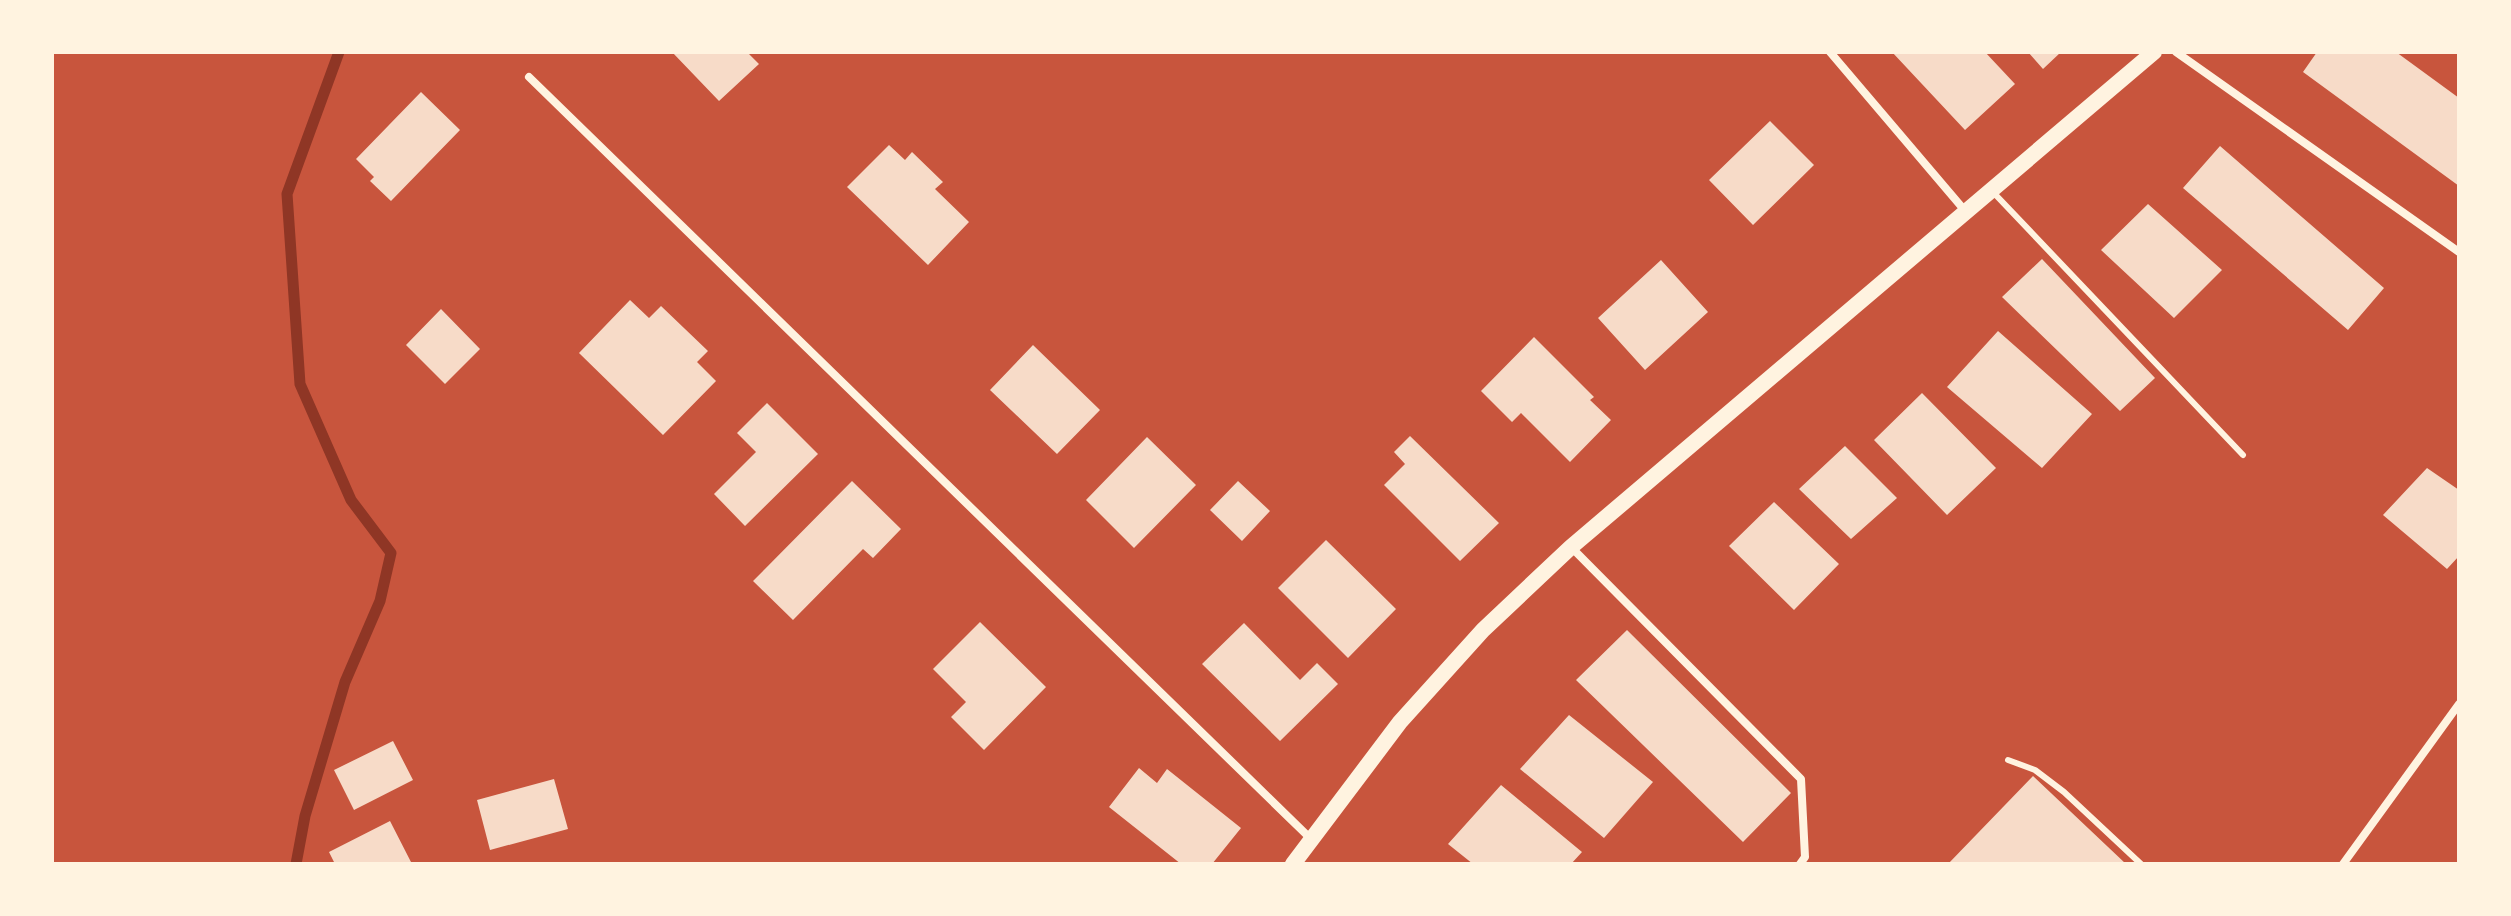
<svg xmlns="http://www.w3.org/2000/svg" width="2511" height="916" viewBox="0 0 2511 916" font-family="'Work Sans',sans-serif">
	<rect width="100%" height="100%" fill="#c8553d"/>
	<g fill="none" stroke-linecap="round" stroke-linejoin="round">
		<path stroke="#8f3625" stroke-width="11" d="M 296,864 L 305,816 L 345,682 L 380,601 L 391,553 L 351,500 L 300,384 L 287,194 L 339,52"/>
	</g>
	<path fill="#f7dbc8" d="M 672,52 L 752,52 L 749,54 L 759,64 L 719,101 Z
		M 1892,52 L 1985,52 L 2015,84 L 1965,130 Z
		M 2028,52 L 2061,52 L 2043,69 Z
		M 2317,52 L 2396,52 L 2459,98 L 2459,186 L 2303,72 Z
		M 421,92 L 460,130 L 391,201 L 370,181 L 374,177 L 356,159 Z
		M 1770,121 L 1814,165 L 1753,225 L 1709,180 Z
		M 889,145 L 905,160 L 912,152 L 943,182 L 935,189 L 969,222 L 928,265 L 847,187 Z
		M 2220,146 L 2384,288 L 2348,330 L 2183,188 Z
		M 2148,204 L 2222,270 L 2174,318 L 2101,250 Z
		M 2042,259 L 2155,378 L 2120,411 L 2002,297 Z
		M 1661,260 L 1708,312 L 1645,370 L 1598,318 Z
		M 630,300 L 649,318 L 661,306 L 708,351 L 697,362 L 716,381 L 663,435 L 579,353 Z
		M 441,309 L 480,349 L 445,384 L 406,345 Z
		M 1998,331 L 2092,414 L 2042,468 L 1947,387 Z
		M 1534,337 L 1594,397 L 1590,400 L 1611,420 L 1570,462 L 1521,413 L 1512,422 L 1481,391 Z
		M 1033,345 L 1100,410 L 1057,454 L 990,390 Z
		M 1922,393 L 1996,468 L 1947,515 L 1874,440 Z
		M 767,403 L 818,454 L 745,526 L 714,494 L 756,452 L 737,433 Z
		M 1410,436 L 1499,523 L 1460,561 L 1384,485 L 1405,464 L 1394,452 Z
		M 1147,437 L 1196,485 L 1134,548 L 1086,500 Z
		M 1845,446 L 1897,498 L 1851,539 L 1799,489 Z
		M 2427,468 L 2459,490 L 2459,556 L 2447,569 L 2383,515 Z
		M 852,481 L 901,529 L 873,558 L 863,549 L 793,620 L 753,581 Z
		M 1238,481 L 1270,511 L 1242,541 L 1210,510 Z
		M 1774,502 L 1839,564 L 1794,610 L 1729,546 Z
		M 1326,540 L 1396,609 L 1348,658 L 1278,588 Z
		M 980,622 L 1046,687 L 984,750 L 951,717 L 966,702 L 933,669 Z
		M 1244,623 L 1300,680 L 1317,663 L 1338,684 L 1280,741 L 1202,664 Z
		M 1627,630 L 1791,793 L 1743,842 L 1576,680 Z
		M 1569,715 L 1653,782 L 1604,838 L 1520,769 Z
		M 393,741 L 413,780 L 354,810 L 334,770 Z
		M 1139,768 L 1157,783 L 1167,769 L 1241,828 L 1212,864 L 1181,864 L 1109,807 Z
		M 2033,776 L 2126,864 L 1948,864 Z
		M 554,779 L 568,829 L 490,850 L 477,800 Z
		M 1501,785 L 1582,852 L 1571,864 L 1473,864 L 1448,844 Z
		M 390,821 L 412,864 L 335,864 L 329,852 Z"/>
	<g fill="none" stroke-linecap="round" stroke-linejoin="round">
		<path stroke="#fff3e0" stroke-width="6" d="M 1991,190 L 2243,455
			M 2008,760 L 2035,770 L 2064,792 L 2141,864"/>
		<path stroke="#fff3e0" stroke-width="8" d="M 1830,52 L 1966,212
			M 2176,52 L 2459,252
			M 529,77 L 1311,839
			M 1571,547 L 1801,779 L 1805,857 L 1800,864
			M 2343,864 L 2459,704"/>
		<path stroke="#fff3e0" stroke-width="16" d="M 1293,864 L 1400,722 L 1483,630 L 1571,547 L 2154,52"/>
	</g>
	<rect width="2511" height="916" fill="none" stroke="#fff3e0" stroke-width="108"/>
</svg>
